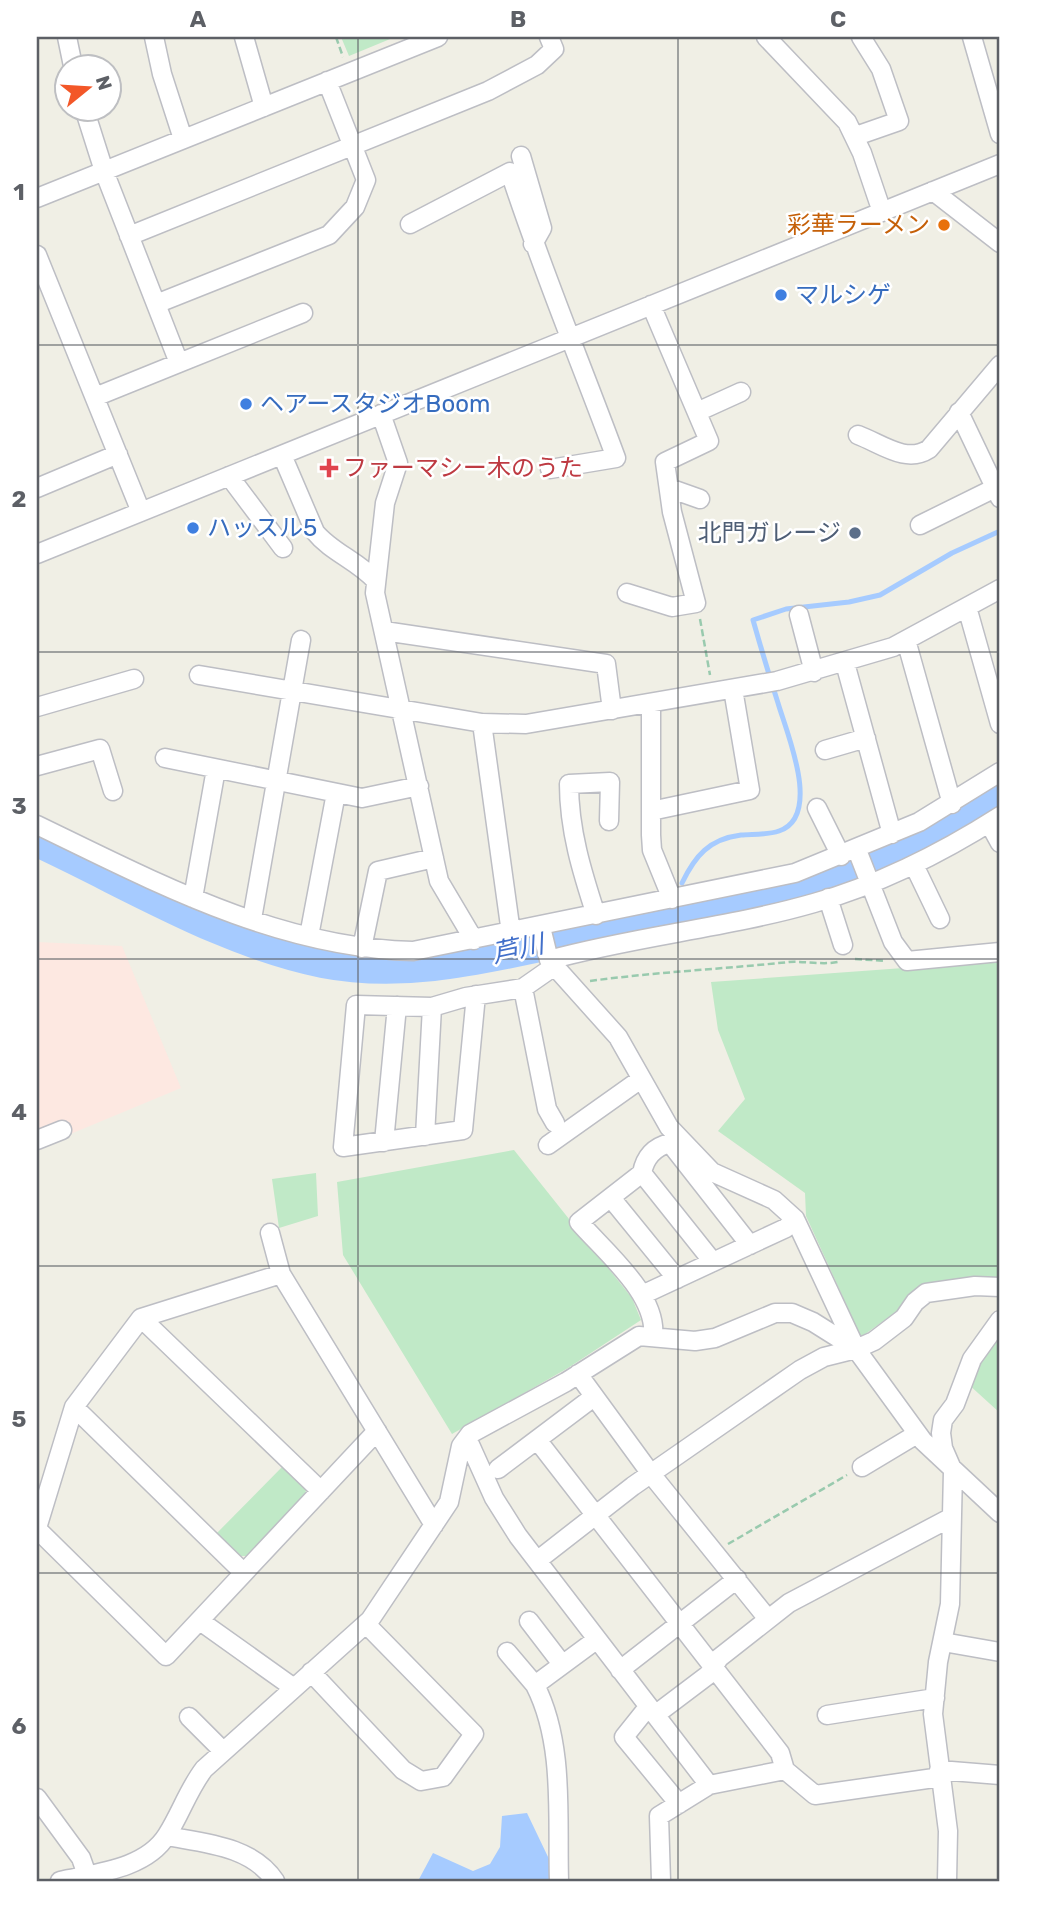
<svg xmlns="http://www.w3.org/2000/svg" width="1037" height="1918" viewBox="0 0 1037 1918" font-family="Rubik,'Noto Sans JP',sans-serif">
	<rect width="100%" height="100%" fill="#f0efe5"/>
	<path fill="#fde8e1" d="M 37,942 L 122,946 L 181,1088 L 37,1148 Z"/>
	<path fill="#c0e9c7" d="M 341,37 L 395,37 L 349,56 Z
		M 1000,961 L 1000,1280 L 959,1279 L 923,1285 L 903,1307 L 861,1337 L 806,1216 L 805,1193 L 718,1131 L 745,1099 L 718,1030 L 711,982 Z
		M 514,1150 L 632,1298 L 641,1320 L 568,1368 L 452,1434 L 343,1255 L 337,1182 Z
		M 316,1173 L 318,1216 L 279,1228 L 272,1179 Z
		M 1000,1335 L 1000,1413 L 967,1383 Z
		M 283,1466 L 306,1489 L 305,1500 L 250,1556 L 239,1556 L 216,1534 Z"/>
	<path fill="#a6cbff" d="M 527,1813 L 549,1859 L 550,1881 L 418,1881 L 433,1853 L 473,1871 L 490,1864 L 500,1847 L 502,1816 Z"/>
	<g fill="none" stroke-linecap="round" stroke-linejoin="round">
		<path stroke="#a6cbff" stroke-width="5" d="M 682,883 C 695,856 709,839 741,835 C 753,834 768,835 779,831 C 823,816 786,731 778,703 C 769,675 761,648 753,620 L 786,609 L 849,602 L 880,595 L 952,553 L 1000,531"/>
		<path stroke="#a6cbff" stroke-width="30" d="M 37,842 C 130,885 221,942 323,963 C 410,980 494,956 578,939 C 723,909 878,886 1000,797"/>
		<defs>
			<path id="minor" d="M 67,37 L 73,66
				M 154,37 L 162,74 L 183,139
				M 244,37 L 264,107
				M 766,37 L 847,122 L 862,153 L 882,212
				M 972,37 L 1000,134
				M 84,108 L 104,171 L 179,363 L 95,397
				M 856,136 L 899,121 L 881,69 L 861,37
				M 521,156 L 542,228 L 533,244
				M 933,191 L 1000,243
				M 37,198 L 438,37
				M 410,224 L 510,172 C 541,268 581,363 616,458 L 550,469
				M 129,236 L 488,91 L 537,65 L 554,49 L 549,37
				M 37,255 L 141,512
				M 156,304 L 329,235 L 355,207 L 366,180 L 327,81
				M 179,363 L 303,313
				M 697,412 L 741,392
				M 959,412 L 1000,498
				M 381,414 L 398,463 L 385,503 L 375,593 L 439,881 L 474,940
				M 858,435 C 882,444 906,464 929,449 L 1000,365
				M 282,455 L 315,532 C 331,552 358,561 376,581
				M 229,476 L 283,548
				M 37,488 L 118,454
				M 669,488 L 700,499
				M 920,525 L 995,488
				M 37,554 L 1000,164
				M 627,593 L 672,607 L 696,603 L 672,512 L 665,462 L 709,441 L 651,305
				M 967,607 L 1000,724
				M 799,615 L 814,672
				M 384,631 L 606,664 L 612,710
				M 906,640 L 952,804
				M 845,663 L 892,834
				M 199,675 L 482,723 L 526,724 L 777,681 L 893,647 L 1000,589
				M 651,703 L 651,835 L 652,850 L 672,899
				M 37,707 L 134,679
				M 482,723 L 511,933
				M 825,750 L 866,738
				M 165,758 L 362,798 L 419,786
				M 37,766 L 100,749 L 113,791
				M 817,808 L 841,856
				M 651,811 L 750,790 L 733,689
				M 989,823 L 1000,843
				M 37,825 C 155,882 278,948 413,951 L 795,873 L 919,822 L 1000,772
				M 857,850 L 893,942 L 907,961 L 1000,952
				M 914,865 L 940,919
				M 193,898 L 216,769
				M 828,898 L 843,945
				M 596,915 C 582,872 569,830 569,784 L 610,782 L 609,821
				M 252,919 L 301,640
				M 541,927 L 549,960
				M 309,936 L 336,793
				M 362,948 L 378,871 L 434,858
				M 549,960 L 618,1037 L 669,1127 L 712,1172 L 774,1200 L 795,1219 L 856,1349 L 923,1441 L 1000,1513
				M 549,960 C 636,936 727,928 814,903 C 881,884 942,853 1000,816
				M 523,988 L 547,1109 L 555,1123
				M 476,995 L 463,1130 L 343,1147 L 356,1005 L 432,1007 L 466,997 L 523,988 L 556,965
				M 425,1136 L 432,1007
				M 37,1140 L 62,1130
				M 384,1142 L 397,1006
				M 548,1145 L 641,1079
				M 642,1173 L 579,1222 C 606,1253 658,1295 653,1337
				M 611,1198 L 677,1279
				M 270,1233 L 281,1274
				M 713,1262 L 642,1173 C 645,1157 654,1147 670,1143 L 750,1245
				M 642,1295 L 786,1228 L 795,1219
				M 141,1318 L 321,1491
				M 578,1374 L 651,1474 L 768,1619
				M 74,1407 L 244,1573
				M 467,1438 L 494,1498 L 518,1536 L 709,1785
				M 538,1441 L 780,1753 L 785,1770 L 815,1795 L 941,1777
				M 862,1467 L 917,1434
				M 498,1469 L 587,1402
				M 37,1528 L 74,1407 L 141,1318 L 281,1274 L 434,1525
				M 37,1529 L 166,1656 L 377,1431
				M 538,1560 L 633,1486 L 800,1370 L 824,1357 L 856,1349 L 874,1341 L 904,1318 L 915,1302 L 926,1293 L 975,1286 L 1000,1287
				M 200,1621 L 294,1688
				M 529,1621 L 562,1664
				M 943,1642 L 1000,1652
				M 507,1652 L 535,1685
				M 620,1670 L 737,1579
				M 311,1672 L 403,1770 L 421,1781 L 443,1777 L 474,1734 L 366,1624
				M 648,1707 L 624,1737 L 679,1804
				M 655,1715 L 708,1675 L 719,1658 L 789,1603 L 950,1518
				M 827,1715 L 935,1698
				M 189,1717 L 223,1751
				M 939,1770 L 1000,1775
				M 37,1798 L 81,1858 L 87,1875
				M 167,1836 C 204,1843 252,1846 275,1881
				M 60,1881 C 96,1873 146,1869 167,1835 C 181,1813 188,1790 204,1769 L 370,1620 L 449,1502 L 461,1446 L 470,1434 L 566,1382 L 639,1336 L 695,1341 L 715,1338 L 775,1313 L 792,1313 L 813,1322 L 856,1349
				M 559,1881 C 557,1817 565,1744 535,1685 L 596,1640
				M 661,1881 L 659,1816 L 709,1785 L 785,1770
				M 947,1881 L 948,1831 L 933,1714 L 938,1662 L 950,1604 L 953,1471 L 943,1448 L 941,1433 L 943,1420 L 955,1404 L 972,1359 L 1000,1320"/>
		</defs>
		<use href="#minor" stroke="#bdbec4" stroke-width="21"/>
		<path stroke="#99caae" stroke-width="2.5" stroke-dasharray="7 3.5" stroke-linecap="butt" d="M 336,37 L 343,57
			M 700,619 L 710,675
			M 855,959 L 886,961
			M 590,981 C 656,972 723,969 789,962 C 805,961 822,965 838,962
			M 728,1544 L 847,1475"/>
		<use href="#minor" stroke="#fff" stroke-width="18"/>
	</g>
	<path fill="none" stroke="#5d6066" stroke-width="2" stroke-opacity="0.55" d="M 358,37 L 358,1881M 678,37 L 678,1881M 37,345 L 1000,345M 37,652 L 1000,652M 37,959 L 1000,959M 37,1266 L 1000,1266M 37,1573 L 1000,1573"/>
	<circle fill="#e8710a" stroke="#fff" stroke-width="2.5" cx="944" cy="225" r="7"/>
	<g fill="#3f7fe0" stroke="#fff" stroke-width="2.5">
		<circle cx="781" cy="295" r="7"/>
		<circle cx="246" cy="404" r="7"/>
		<circle cx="193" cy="528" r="7"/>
	</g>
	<path fill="#e0444e" stroke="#fff" stroke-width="2.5" d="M325.5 457.5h7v7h7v7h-7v7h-7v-7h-7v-7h7z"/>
	<circle fill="#5c6f8a" stroke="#fff" stroke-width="2.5" cx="855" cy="533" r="7"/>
	<g text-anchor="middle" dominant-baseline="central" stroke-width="5" stroke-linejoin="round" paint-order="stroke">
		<g font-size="24" fill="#c56008" stroke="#fff" text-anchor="end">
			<text x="930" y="225">彩華ラーメン</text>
		</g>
		<g font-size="24" fill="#366cbe" stroke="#fff" text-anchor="start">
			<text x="795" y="295">マルシゲ</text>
			<text x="260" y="404">ヘアースタジオBoom</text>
			<text x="207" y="528">ハッスル5</text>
		</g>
		<g font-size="24" fill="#be3a42" stroke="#fff" text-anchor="start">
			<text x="343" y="468">ファーマシー木のうた</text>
		</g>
		<g font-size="24" fill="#4e5e75" stroke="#fff" text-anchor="end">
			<text x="841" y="533">北門ガレージ</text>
		</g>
		<g font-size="26" font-style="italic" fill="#416fca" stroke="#fff">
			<text transform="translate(518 949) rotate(-12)">芦川</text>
		</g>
	</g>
	<rect width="1037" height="1918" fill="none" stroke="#ffffff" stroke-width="77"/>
	<g transform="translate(88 88) rotate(72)"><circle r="33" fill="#ffffff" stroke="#bebfc2" stroke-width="2"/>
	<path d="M0-5L12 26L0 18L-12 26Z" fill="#f35728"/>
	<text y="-10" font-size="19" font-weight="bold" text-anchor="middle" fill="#5d6066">N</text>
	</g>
	<rect x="38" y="38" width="960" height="1842" fill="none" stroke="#5d6066" stroke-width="2.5"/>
	<g font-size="23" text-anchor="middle" font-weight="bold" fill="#5d6066">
		<text x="198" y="27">A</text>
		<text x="518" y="27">B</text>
		<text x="838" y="27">C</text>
		<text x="19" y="200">1</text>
		<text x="19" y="507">2</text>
		<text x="19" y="814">3</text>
		<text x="19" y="1120">4</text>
		<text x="19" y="1427">5</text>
		<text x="19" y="1734">6</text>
	</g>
</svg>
